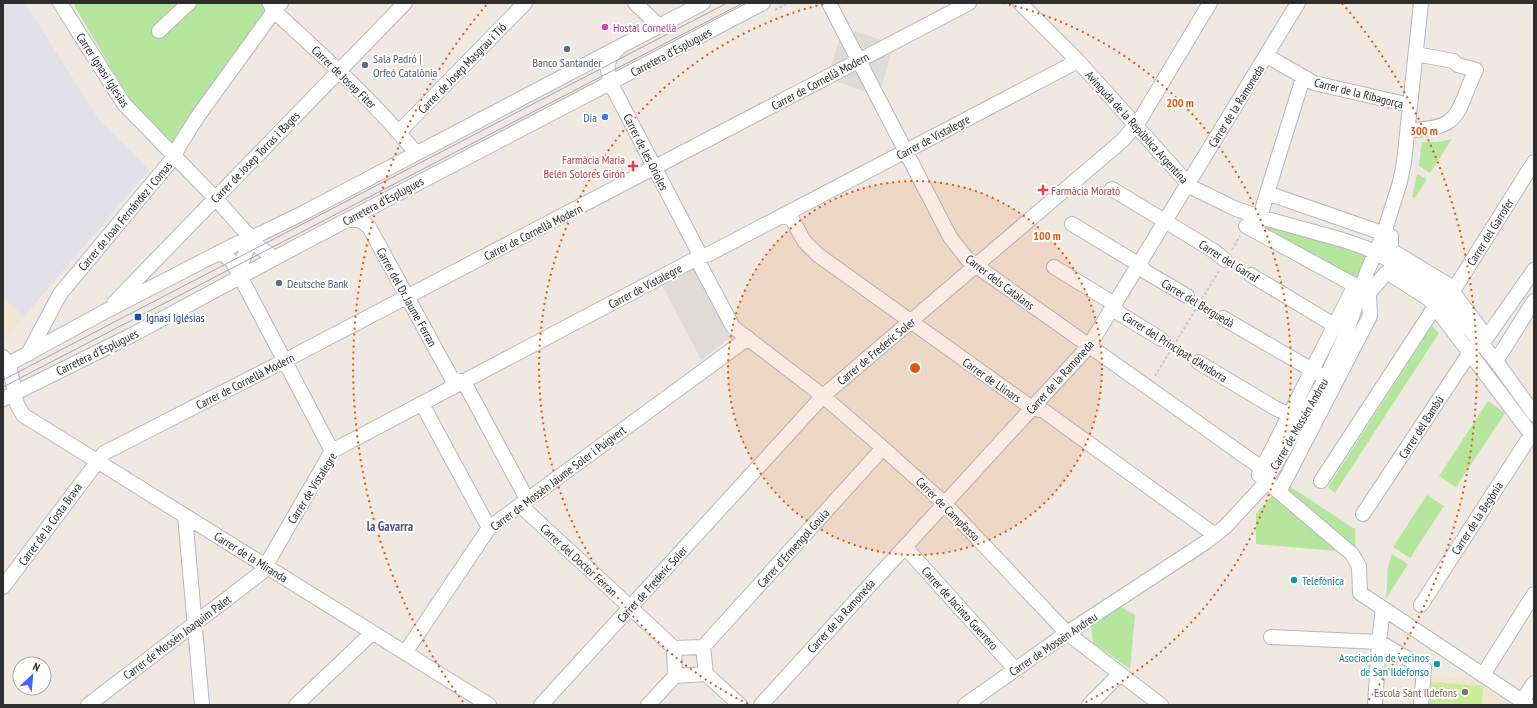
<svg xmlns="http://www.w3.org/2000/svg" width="1537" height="708" viewBox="0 0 1537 708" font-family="'PT Sans Narrow',sans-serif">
	<rect width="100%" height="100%" fill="#efe9e1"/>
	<path fill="#e3e1e8" d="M 3,3 L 25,3 L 99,120 L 149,170 L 3,341 Z"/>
	<path fill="#f0e6d1" d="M 3,298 L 24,316 L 3,341 Z
		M 1466,667 L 1524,705 L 1424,705 L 1426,676 L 1465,679 Z"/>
	<path fill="#b6e59e" d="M 77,3 L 265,3 L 272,13 L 171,145 L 130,100 L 74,5 Z
		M 1452,139 L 1430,173 L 1419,166 L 1422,142 L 1438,142 Z
		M 1417,174 L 1427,179 L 1415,198 L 1412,197 Z
		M 1246,216 L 1372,255 L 1347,323 L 1348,287 L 1241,225 Z
		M 1432,326 L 1439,333 L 1335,493 L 1328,487 Z
		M 1488,401 L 1505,413 L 1456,487 L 1439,476 Z
		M 1283,482 L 1355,529 L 1355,553 L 1348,556 L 1337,551 L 1256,544 L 1256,514 L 1275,493 Z
		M 1427,495 L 1444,506 L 1410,558 L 1393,547 Z
		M 1392,554 L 1408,564 L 1386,599 L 1388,567 Z
		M 1119,606 L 1135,615 L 1130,669 L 1093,643 L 1091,626 Z"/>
	<path fill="#c9ec9a" d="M 1430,682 L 1483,686 L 1482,705 L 1429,705 Z"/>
	<path fill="#dfdcd8" d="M 855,31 L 884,41 L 891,54 L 882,85 L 865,92 L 835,81 L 830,70 L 839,40 Z
		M 694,268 L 730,338 L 701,360 L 662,285 Z"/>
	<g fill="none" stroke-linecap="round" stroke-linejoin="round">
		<defs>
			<path id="minor" d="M 60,3 L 124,104 L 216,199 L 259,247 L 275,258
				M 635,3 L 659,26
				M 829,3 L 950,237 L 968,260 L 1270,474
				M 1020,3 L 1078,61 L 1191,187 L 1236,209 L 1260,217 L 1343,240 L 1366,248 L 1411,271 L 1432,288 L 1447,302 L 1496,361 L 1534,414
				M 270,4 L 274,11 C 323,56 374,101 416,153
				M 159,31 L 189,3
				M 619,48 C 605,61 606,66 611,84 L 697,249 L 700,265 L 733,327 L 823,396 L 883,448 L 944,503 L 1067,633 L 1161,705
				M 1267,56 L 1314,83 L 1410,105
				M 1408,130 C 1464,129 1455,112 1476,70 L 1458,65 L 1453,61 L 1416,54
				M 399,132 L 525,3
				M 1112,189 L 1214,251 L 1225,260
				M 1267,193 L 1303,78
				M 780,217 L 786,217 L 792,219 L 804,241 L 818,255 L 1032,408 L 1044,411 L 1215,535
				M 347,220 L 360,220 L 369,227 L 452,379 L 464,382 L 527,499
				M 1072,224 L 1138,264 L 1146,272 L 1187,296
				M 1246,226 L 1369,293 L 1387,272 L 1429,299 L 1534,438
				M 1256,231 L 1267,193 L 1391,236 L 1391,250 L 1447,284 L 1482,331
				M 217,254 L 224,255 L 232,261 L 332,451
				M 1054,267 L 1108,300 L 1120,314 L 1161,339
				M 238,272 L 252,237
				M 1251,275 L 1334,325 L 1342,326
				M 1355,285 L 1259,475 L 1352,554 L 1359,566 L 1360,593 L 1528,705
				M 1448,299 L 1534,162
				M 114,303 L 405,3
				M 1223,318 L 1319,374
				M 1487,337 L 1534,270
				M 28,354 L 60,294 L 174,157 L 179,146 L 198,116 L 274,11 L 281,3
				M 3,357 L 9,364 L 17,404 L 23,415 L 489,705
				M 1496,361 L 1534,301
				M 1198,362 L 1275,408 L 1298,419
				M 3,367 L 106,311 L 232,246 L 262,233 L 303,213 L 703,3
				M 3,399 L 132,335 L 305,242 L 763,3
				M 422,404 L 489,528
				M 1321,481 L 1440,299
				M 1279,492 L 1370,316 L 1369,293
				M 520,505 L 674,648
				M 1363,514 L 1475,345
				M 185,516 L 202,705
				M 905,547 L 1015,669
				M 3,587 L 104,453 L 284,361 L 969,3
				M 1421,605 L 1527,441 L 1534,433
				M 1271,637 L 1379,642 L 1424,668 L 1421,705
				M 703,647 L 883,448
				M 703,647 L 706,674
				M 674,648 L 703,647
				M 674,648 L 675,676
				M 405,653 L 489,528 L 748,338
				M 706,674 L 740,705
				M 1483,675 L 1534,594
				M 675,676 L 706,674
				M 1522,701 L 1534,683
				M 88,705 L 262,572 L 332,451 L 699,257 L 709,254 L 1078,61
				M 296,705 L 372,633
				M 541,705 L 823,396 L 1123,140 L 1141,118 L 1210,3
				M 648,705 L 675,676
				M 761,705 L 870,585 L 1089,346 L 1298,3
				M 965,705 L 1067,633 L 1206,542 L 1225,527 L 1262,487 L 1326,378 L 1346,334 L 1367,272 L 1384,233 L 1400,182 L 1404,162 L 1421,3
				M 1089,705 L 1120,674
				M 1375,705 L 1379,642 L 1383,609"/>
		</defs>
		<use href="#minor" stroke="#b4b7c1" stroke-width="16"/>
		<path stroke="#c9c9c9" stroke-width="2" stroke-dasharray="3 2" stroke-linecap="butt" d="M 775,10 L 788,3
			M 1232,250 L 1240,236
			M 1198,303 L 1211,311
			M 1172,346 L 1187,355
			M 1155,376 L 1219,271"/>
		<use href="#minor" stroke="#fff" stroke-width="14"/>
		<path stroke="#a3a6b8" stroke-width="1" d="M 3,380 L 727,3
			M 3,387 L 743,3"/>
	</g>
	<circle cx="915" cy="368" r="187" fill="#df570e" fill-opacity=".12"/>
	<g fill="none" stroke="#df570e" stroke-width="2" stroke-dasharray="2 4">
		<circle cx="915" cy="368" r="187"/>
		<path d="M748 704A375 375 0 0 1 827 3M1003 3A375 375 0 0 1 1082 704"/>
		<path d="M463 702A562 562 0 0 1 488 3M1342 3A562 562 0 0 1 1367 702"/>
	</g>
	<circle fill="#d1479c" stroke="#fff" stroke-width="1.5" cx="605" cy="27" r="4"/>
	<g fill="#5c6f8a" stroke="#fff" stroke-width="1.5">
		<circle cx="567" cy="49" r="4"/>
		<circle cx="365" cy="65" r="4"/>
		<circle cx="279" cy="283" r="4"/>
	</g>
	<circle fill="#3f7fe0" stroke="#fff" stroke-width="1.5" cx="605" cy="117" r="4"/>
	<g fill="#e0444e" stroke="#fff" stroke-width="1.5">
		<path d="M631 160h4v4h4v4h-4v4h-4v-4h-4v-4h4z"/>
		<path d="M1041 184h4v4h4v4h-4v4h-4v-4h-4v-4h4z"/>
	</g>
	<rect fill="#1a4fb4" stroke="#fff" stroke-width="1.5" x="134" y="313" width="8" height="8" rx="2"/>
	<g fill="#0f9aa8" stroke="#fff" stroke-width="1.5">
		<circle cx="1294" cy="580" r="4"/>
		<circle cx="1437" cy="664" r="4"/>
	</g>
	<circle fill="#8d6e63" stroke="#fff" stroke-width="1.5" cx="1465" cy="692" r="4"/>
	<g text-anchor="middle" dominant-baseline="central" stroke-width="4" stroke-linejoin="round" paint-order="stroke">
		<g font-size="12" fill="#b23c85" stroke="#fff" text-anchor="start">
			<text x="613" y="27">Hostal Cornellà</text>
		</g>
		<g font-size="12" fill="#2e2e2e" stroke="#fff">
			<text transform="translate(671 52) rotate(-28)">Carretera d'Esplugues</text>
			<text transform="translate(462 68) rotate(-46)">Carrer de Josep Masgrau i Tió</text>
			<text transform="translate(103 70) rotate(57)">Carrer Ignasi Iglesias</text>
			<text transform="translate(344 77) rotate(44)">Carrer de Josep Fiter</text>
			<text transform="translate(820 81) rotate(-28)">Carrer de Cornellà Modern</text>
			<text transform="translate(1359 93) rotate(14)">Carrer de la Ribagorça</text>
			<text transform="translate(1236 106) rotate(-58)">Carrer de la Ramoneda</text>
			<text transform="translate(1137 127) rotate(48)">Avinguda de la República Argentina</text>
			<text transform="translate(933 137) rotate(-28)">Carrer de Vistalegre</text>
			<text transform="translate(646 152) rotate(63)">Carrer de les Orioles</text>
			<text transform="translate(255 157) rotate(-46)">Carrer de Josep Torras i Bages</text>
			<text transform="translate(383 201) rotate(-28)">Carretera d'Esplugues</text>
			<text transform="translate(125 216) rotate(-50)">Carrer de Joan Fernández i Comas</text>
			<text transform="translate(533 232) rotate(-27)">Carrer de Cornellà Modern</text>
			<text transform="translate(1490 232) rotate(-58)">Carrer del Garrofer</text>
			<text transform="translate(1229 261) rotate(32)">Carrer del Garraf</text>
			<text transform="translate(1000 282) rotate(37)">Carrer dels Catalans</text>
			<text transform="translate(645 286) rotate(-28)">Carrer de Vistalegre</text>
			<text transform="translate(407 297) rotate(61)">Carrer del Dr. Jaume Ferran</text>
			<text transform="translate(1198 303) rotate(31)">Carrer del Berguedà</text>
			<text transform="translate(1175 347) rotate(32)">Carrer del Principat d'Andorra</text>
			<text transform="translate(876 351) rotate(-40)">Carrer de Frederic Soler</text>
			<text transform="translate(97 352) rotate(-26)">Carretera d'Esplugues</text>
			<text transform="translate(1060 377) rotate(-48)">Carrer de la Ramoneda</text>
			<text transform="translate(992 380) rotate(35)">Carrer de Llinars</text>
			<text transform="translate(245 381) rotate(-27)">Carrer de Cornellà Modern</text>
			<text transform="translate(1299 424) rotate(-60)">Carrer de Mossèn Andreu</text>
			<text transform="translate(1421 427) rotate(-57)">Carrer del Bambú</text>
			<text transform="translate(558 478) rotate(-37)">Carrer de Mossèn Jaume Soler i Puigvert</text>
			<text transform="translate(312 488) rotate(-58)">Carrer de Vistalegre</text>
			<text transform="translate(948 509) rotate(45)">Carrer de Campfasso</text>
			<text transform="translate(1477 518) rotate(-57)">Carrer de la Begònia</text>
			<text transform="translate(50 524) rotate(-54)">Carrer de la Costa Brava</text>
			<text transform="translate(793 548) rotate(-48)">Carrer d'Ermengol Goula</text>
			<text transform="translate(251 557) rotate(32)">Carrer de la Miranda</text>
			<text transform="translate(579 560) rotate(43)">Carrer del Doctor Ferran</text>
			<text transform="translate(652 584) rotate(-48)">Carrer de Frederic Soler</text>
			<text transform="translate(960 608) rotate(48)">Carrer de Jacinto Guerrero</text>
			<text transform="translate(841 616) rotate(-48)">Carrer de la Ramoneda</text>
			<text transform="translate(177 637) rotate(-37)">Carrer de Mossèn Joaquim Palet</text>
			<text transform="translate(1053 644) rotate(-34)">Carrer de Mossèn Andreu</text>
		</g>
		<g font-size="12" fill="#4e5e75" stroke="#fff" text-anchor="start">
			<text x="373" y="58">Sala Padró |<tspan x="373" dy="14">Orfeó Catalònia</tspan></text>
			<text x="567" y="62" text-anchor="middle">Banco Santander</text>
			<text x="287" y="283">Deutsche Bank</text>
		</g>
		<g font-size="12" fill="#366cbe" stroke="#fff" text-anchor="end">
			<text x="597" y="117">Dia</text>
		</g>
		<g font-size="12" fill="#be3a42" stroke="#fff" text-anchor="end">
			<text x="625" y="159">Farmàcia Maria<tspan x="625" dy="14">Belén Solores Girón</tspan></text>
			<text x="1051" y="190" text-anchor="start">Farmàcia Morató</text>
		</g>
		<g font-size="12" fill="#164399" stroke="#fff" text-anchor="start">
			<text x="146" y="317">Ignasi Iglésias</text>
		</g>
		<g font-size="12" fill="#0d838f" stroke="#fff" text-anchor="start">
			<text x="1302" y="580">Telefónica</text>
			<text x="1429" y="657" text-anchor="end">Asociación de vecinos<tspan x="1429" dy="14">de San Ildefonso</tspan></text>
		</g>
		<g font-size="12" fill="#785e54" stroke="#fff" text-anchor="end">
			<text x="1457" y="692">Escola Sant Ildefons</text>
		</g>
		<g font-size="13" font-weight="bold" fill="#4d5680" stroke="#fff">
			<text x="390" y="526">la Gavarra</text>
		</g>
	</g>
	<circle cx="915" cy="368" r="6" fill="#df570e" stroke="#fff" stroke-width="2"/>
	<g font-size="12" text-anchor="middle" font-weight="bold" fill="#df570e" stroke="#fff" stroke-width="4" stroke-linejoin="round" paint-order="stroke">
		<text x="1180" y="107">200 m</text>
		<text x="1424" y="135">300 m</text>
		<text x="1047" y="240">100 m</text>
	</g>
	<rect width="1537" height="708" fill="none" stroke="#2e2e2e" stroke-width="8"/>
	<g transform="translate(32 676) rotate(26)"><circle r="19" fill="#ffffff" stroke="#ababab"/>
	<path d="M0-3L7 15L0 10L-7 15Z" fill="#4264fb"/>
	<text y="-6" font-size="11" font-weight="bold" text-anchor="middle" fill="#2e2e2e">N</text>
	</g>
</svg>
